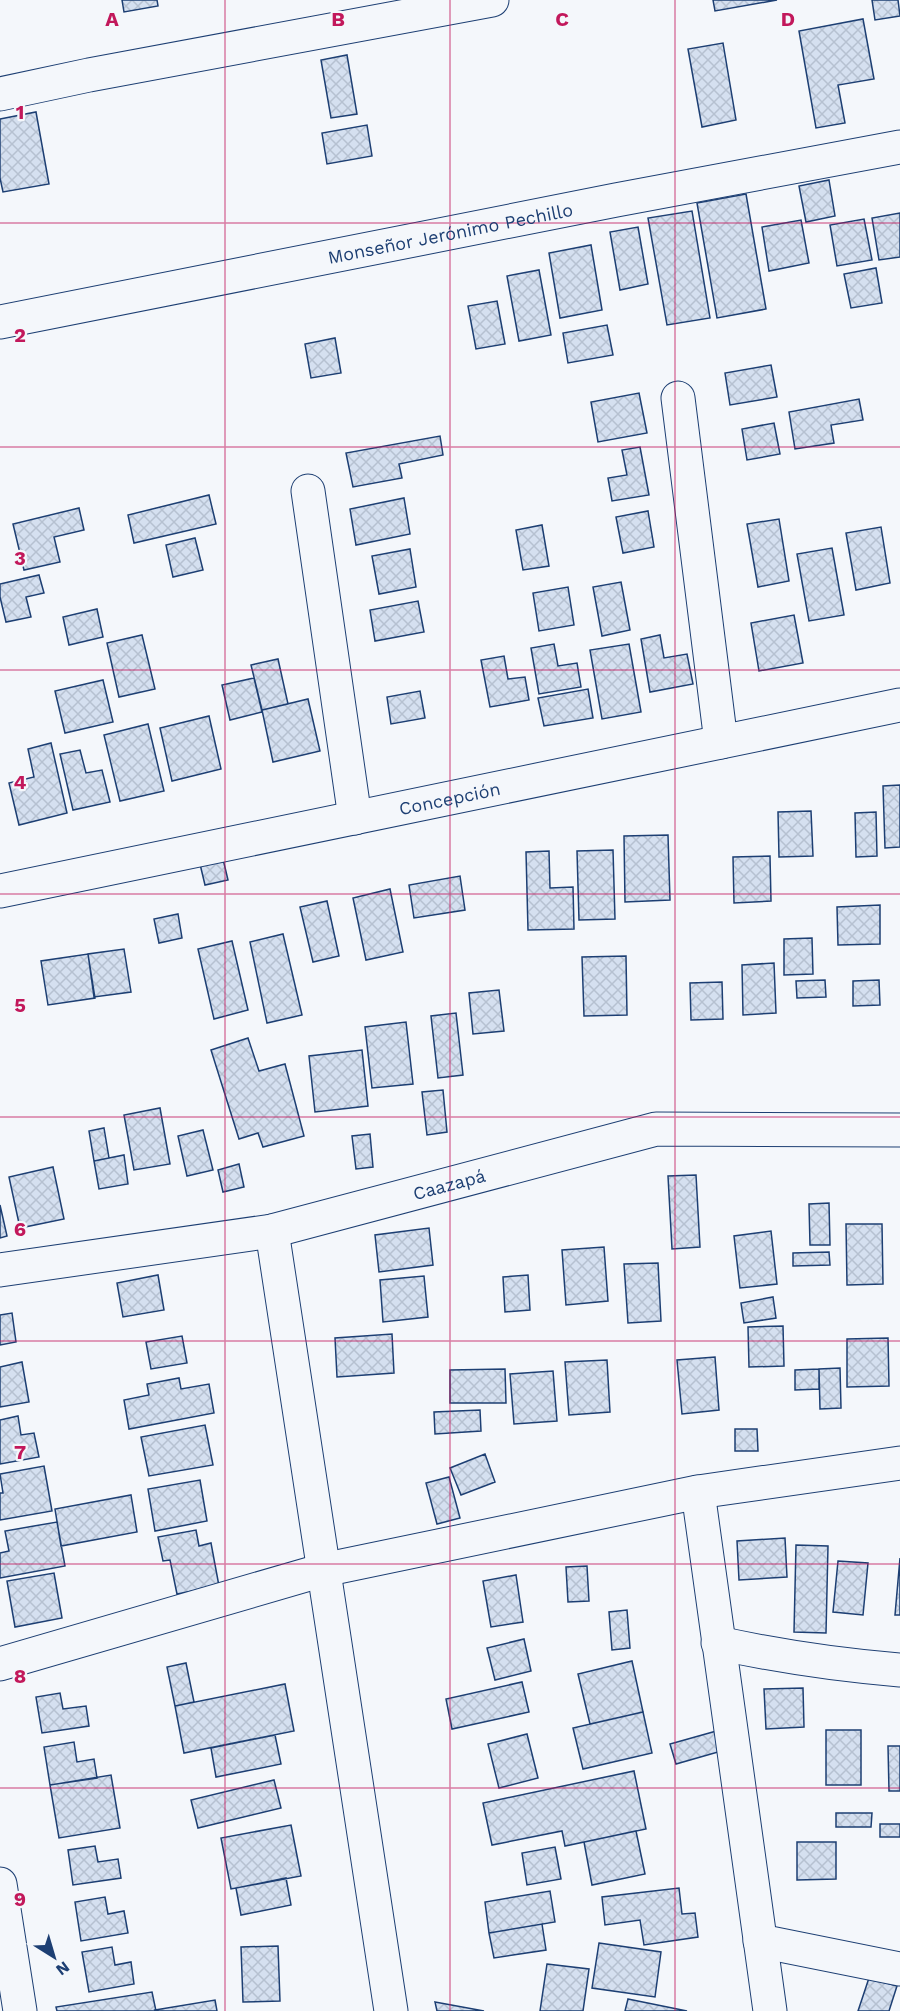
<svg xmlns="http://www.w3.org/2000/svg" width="900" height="2011" viewBox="0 0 900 2011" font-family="'Work Sans',sans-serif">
	<defs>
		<pattern id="building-cross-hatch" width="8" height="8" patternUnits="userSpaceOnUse" patternTransform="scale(1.5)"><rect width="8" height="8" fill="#d5e0f0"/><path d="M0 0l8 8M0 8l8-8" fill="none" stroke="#b6c1d1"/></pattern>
	</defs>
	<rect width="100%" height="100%" fill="#f4f7fb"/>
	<path fill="url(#building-cross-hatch)" stroke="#1d3f73" stroke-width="1.5" d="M 122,0 L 157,0 L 158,6 L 124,12 Z
		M 713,0 L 777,0 L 715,11 Z
		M 872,0 L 898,0 L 900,16 L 875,20 Z
		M 863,19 L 874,79 L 838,85 L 845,123 L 816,128 L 799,31 Z
		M 723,43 L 736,120 L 702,127 L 688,49 Z
		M 347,55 L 357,114 L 331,118 L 321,60 Z
		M 36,112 L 49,184 L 3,192 L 0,178 L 0,119 Z
		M 367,125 L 372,156 L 327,164 L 322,133 Z
		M 829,180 L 835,216 L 806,222 L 799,186 Z
		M 746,194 L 766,309 L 717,318 L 697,203 Z
		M 692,211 L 710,318 L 667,325 L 648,218 Z
		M 900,213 L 900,257 L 879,260 L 872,218 Z
		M 864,219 L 872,260 L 837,266 L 830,225 Z
		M 801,220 L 809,263 L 769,271 L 762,227 Z
		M 638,227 L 648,284 L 620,290 L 610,232 Z
		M 591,245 L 602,310 L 560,318 L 549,253 Z
		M 876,268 L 882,303 L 851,308 L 844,274 Z
		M 539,270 L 551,335 L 519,341 L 507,276 Z
		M 497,301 L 505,344 L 476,349 L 468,306 Z
		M 607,325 L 613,355 L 568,363 L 563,333 Z
		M 335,338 L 341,373 L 311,378 L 305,344 Z
		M 771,365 L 777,397 L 730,405 L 725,373 Z
		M 639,393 L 647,433 L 598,442 L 591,402 Z
		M 859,399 L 863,420 L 831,425 L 834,443 L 795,449 L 789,412 Z
		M 774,423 L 780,454 L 747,460 L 742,429 Z
		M 440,436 L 443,455 L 399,464 L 402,478 L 353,487 L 346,453 Z
		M 640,447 L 649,495 L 612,501 L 608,478 L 627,475 L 622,450 Z
		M 209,495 L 216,524 L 134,543 L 128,515 Z
		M 404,498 L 410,534 L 356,545 L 350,509 Z
		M 79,508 L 84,530 L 54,537 L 60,562 L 24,570 L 13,524 Z
		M 648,511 L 654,547 L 623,553 L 616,517 Z
		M 779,519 L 789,581 L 758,587 L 747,524 Z
		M 542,525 L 549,566 L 523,570 L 516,530 Z
		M 881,527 L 890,583 L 856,590 L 846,533 Z
		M 195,538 L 203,570 L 173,577 L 166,545 Z
		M 832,548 L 844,615 L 809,621 L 797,554 Z
		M 410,549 L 416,587 L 379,594 L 372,556 Z
		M 39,575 L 44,593 L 26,597 L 31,617 L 6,622 L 0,597 L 0,584 Z
		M 621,582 L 630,630 L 602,636 L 593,587 Z
		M 568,587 L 574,625 L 539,631 L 533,593 Z
		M 418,601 L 424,632 L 375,641 L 370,610 Z
		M 97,609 L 103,637 L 69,645 L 63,617 Z
		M 794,615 L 803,663 L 759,671 L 751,623 Z
		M 142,635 L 155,689 L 119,697 L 107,643 Z
		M 660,635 L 664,658 L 687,654 L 693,684 L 650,692 L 641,639 Z
		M 554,644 L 558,666 L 577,663 L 581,687 L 539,694 L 531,648 Z
		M 629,644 L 641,712 L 602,719 L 590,650 Z
		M 504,656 L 508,679 L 525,677 L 529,700 L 490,707 L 481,660 Z
		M 278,659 L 288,704 L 262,710 L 251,665 Z
		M 254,678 L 262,712 L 230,720 L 222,685 Z
		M 103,680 L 113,722 L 65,733 L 55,691 Z
		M 588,689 L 593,718 L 544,726 L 538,698 Z
		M 420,691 L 425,718 L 391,724 L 387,697 Z
		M 308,699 L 320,751 L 273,762 L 262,710 Z
		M 209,716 L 221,769 L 172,781 L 160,728 Z
		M 148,724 L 164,791 L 120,801 L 104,735 Z
		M 51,743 L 67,813 L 19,825 L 9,783 L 34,777 L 28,749 Z
		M 80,750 L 86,773 L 102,770 L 110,802 L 73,810 L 60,754 Z
		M 900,785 L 900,847 L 885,848 L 883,786 Z
		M 811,811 L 813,856 L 779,857 L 778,812 Z
		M 876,812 L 877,856 L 856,857 L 855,813 Z
		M 668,835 L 670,900 L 625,902 L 624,836 Z
		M 613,850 L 615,919 L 579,920 L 577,851 Z
		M 549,851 L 550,888 L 573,887 L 574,929 L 528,930 L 526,852 Z
		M 770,856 L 771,901 L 734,903 L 733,857 Z
		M 223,859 L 228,880 L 205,885 L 200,864 Z
		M 460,876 L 465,910 L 414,918 L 409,885 Z
		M 390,889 L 403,952 L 366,960 L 353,898 Z
		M 327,901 L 339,956 L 313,962 L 300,907 Z
		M 880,905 L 880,944 L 838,945 L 837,907 Z
		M 178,914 L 182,938 L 159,943 L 154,919 Z
		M 283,934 L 302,1015 L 267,1023 L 250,942 Z
		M 812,938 L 813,974 L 784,975 L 784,939 Z
		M 232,941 L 248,1010 L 214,1019 L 198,949 Z
		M 124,949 L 131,992 L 94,997 L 88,954 Z
		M 88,954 L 95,998 L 48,1005 L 41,961 Z
		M 626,956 L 627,1015 L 584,1016 L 582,957 Z
		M 774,963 L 776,1013 L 743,1015 L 742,965 Z
		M 825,980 L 826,997 L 797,998 L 796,981 Z
		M 879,980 L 880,1005 L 853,1006 L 853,981 Z
		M 722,982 L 723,1019 L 691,1020 L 690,983 Z
		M 499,990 L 504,1031 L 473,1034 L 469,993 Z
		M 456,1013 L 463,1075 L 438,1078 L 431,1016 Z
		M 406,1022 L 413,1084 L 372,1088 L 365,1027 Z
		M 248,1038 L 259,1071 L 285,1064 L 304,1136 L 263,1147 L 258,1133 L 239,1139 L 211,1050 Z
		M 362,1050 L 368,1106 L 315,1112 L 309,1056 Z
		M 443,1090 L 447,1132 L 427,1135 L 422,1092 Z
		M 160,1108 L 170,1164 L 134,1170 L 124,1115 Z
		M 104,1128 L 109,1158 L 94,1161 L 89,1131 Z
		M 203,1130 L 213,1170 L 187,1176 L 178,1136 Z
		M 370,1134 L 373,1167 L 356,1169 L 352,1136 Z
		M 124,1155 L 128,1184 L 99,1189 L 94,1161 Z
		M 239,1164 L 244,1187 L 223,1192 L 218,1170 Z
		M 53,1167 L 64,1219 L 20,1228 L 9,1177 Z
		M 696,1175 L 700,1247 L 672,1249 L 668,1176 Z
		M 829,1203 L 830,1245 L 810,1245 L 809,1204 Z
		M 0,1205 L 7,1236 L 0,1238 Z
		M 846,1224 L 882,1224 L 883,1284 L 847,1285 Z
		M 429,1228 L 433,1265 L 379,1272 L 375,1235 Z
		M 771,1231 L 777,1284 L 740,1288 L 734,1236 Z
		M 604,1247 L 608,1301 L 566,1305 L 562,1250 Z
		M 829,1252 L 830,1265 L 793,1266 L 793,1253 Z
		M 658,1263 L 661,1321 L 628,1323 L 624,1264 Z
		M 158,1275 L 164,1310 L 123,1317 L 117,1283 Z
		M 528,1275 L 530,1310 L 505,1312 L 503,1277 Z
		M 424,1276 L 428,1317 L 383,1322 L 380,1280 Z
		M 773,1297 L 776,1318 L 744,1323 L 741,1303 Z
		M 12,1313 L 16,1342 L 0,1345 L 0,1315 Z
		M 783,1326 L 784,1366 L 749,1367 L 748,1327 Z
		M 392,1334 L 394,1373 L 337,1377 L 335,1338 Z
		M 182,1336 L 187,1363 L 151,1369 L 146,1342 Z
		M 888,1338 L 889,1386 L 847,1387 L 847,1339 Z
		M 715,1357 L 719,1410 L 682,1414 L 677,1360 Z
		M 607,1360 L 610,1412 L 569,1415 L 565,1362 Z
		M 22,1362 L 29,1402 L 0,1407 L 0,1367 Z
		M 840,1368 L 841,1408 L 820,1409 L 819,1369 Z
		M 505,1369 L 506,1403 L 450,1403 L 450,1370 Z
		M 819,1369 L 819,1389 L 795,1390 L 795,1370 Z
		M 553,1371 L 557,1421 L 514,1424 L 510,1374 Z
		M 179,1378 L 181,1389 L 209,1384 L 214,1413 L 129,1429 L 124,1400 L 149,1395 L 147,1384 Z
		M 480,1410 L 481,1431 L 435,1434 L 434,1412 Z
		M 18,1416 L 21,1435 L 34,1433 L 39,1457 L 0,1464 L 0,1420 Z
		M 205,1425 L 213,1465 L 149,1476 L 141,1437 Z
		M 735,1429 L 757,1429 L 758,1451 L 735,1451 Z
		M 485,1454 L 495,1482 L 461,1495 L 450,1468 Z
		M 44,1466 L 52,1511 L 0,1520 L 0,1493 L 3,1493 L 0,1474 Z
		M 449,1477 L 460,1518 L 437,1524 L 426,1483 Z
		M 200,1480 L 207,1521 L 155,1531 L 148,1489 Z
		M 131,1495 L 137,1532 L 61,1546 L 55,1509 Z
		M 57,1522 L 65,1566 L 0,1578 L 0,1553 L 9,1551 L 5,1531 Z
		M 196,1530 L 199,1546 L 211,1543 L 219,1586 L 177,1594 L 170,1560 L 163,1561 L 158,1537 Z
		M 785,1538 L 787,1577 L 739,1580 L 737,1541 Z
		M 796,1545 L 828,1546 L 826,1633 L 794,1632 Z
		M 900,1558 L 900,1615 L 895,1615 Z
		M 838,1561 L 868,1563 L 863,1615 L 833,1612 Z
		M 587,1566 L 589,1601 L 568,1602 L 566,1567 Z
		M 54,1573 L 62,1618 L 15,1627 L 7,1581 Z
		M 516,1575 L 523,1622 L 491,1627 L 483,1581 Z
		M 627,1610 L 630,1648 L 612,1650 L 609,1612 Z
		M 524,1639 L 531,1671 L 495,1680 L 487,1648 Z
		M 632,1661 L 643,1712 L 590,1724 L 578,1674 Z
		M 186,1663 L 194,1702 L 175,1706 L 167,1667 Z
		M 522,1682 L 529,1712 L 452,1729 L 446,1699 Z
		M 285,1684 L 294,1731 L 184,1753 L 175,1706 Z
		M 803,1688 L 804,1727 L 766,1729 L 764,1689 Z
		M 60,1693 L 63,1709 L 86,1706 L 89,1726 L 42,1733 L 36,1697 Z
		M 643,1712 L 652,1753 L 583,1769 L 573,1728 Z
		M 720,1730 L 725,1750 L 676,1764 L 670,1744 Z
		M 826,1730 L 861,1730 L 861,1785 L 826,1785 Z
		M 527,1734 L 538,1778 L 499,1788 L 488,1744 Z
		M 275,1735 L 281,1764 L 216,1777 L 211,1748 Z
		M 74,1742 L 77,1762 L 94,1759 L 97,1778 L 50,1785 L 44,1747 Z
		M 888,1746 L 900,1746 L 900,1791 L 889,1791 Z
		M 634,1771 L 646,1829 L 565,1846 L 562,1831 L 492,1845 L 483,1803 Z
		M 111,1775 L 120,1828 L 59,1838 L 50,1785 Z
		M 274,1780 L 281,1808 L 198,1828 L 191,1800 Z
		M 836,1813 L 872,1813 L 871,1827 L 836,1827 Z
		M 880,1824 L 900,1824 L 900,1837 L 880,1837 Z
		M 291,1825 L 301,1876 L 231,1889 L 221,1838 Z
		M 636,1831 L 645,1874 L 592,1885 L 584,1842 Z
		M 797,1842 L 836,1842 L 836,1879 L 797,1880 Z
		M 95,1846 L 98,1862 L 118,1859 L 121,1878 L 73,1885 L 68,1850 Z
		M 555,1847 L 561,1879 L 527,1885 L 522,1853 Z
		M 286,1878 L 291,1905 L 241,1915 L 236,1888 Z
		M 679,1888 L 682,1914 L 695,1913 L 698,1937 L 644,1945 L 640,1920 L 605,1925 L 602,1897 Z
		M 550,1891 L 555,1922 L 489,1933 L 485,1902 Z
		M 105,1897 L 108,1914 L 124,1911 L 128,1933 L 81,1941 L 75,1902 Z
		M 542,1924 L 546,1950 L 494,1958 L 489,1933 Z
		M 599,1943 L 661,1952 L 655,1997 L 592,1988 Z
		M 278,1946 L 280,2001 L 243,2002 L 241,1947 Z
		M 112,1947 L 115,1965 L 131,1962 L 134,1984 L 89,1992 L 82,1952 Z
		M 547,1964 L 589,1969 L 583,2011 L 540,2011 Z
		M 869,1978 L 897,1986 L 889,2011 L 858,2011 Z
		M 152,1992 L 156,2011 L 57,2011 L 56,2007 Z
		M 628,1999 L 687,2011 L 625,2011 Z
		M 215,2000 L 217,2011 L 156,2011 L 155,2010 Z
		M 435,2002 L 484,2011 L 437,2011 Z"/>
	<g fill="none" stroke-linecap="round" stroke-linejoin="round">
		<defs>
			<g id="minor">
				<path d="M 0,94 L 89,75 L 492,0"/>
				<path id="s1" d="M 0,322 L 616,200 L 900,147"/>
				<path d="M 678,398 L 721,742"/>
				<path d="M 308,491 L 355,818"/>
				<path id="s2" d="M 0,891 L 900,705"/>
				<path d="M 272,1231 L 391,2011"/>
				<path id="s3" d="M 0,1270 L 272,1231 L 656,1129 L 900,1130"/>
				<path d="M 698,1492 L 770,2011"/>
				<path d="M 718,1643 C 778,1656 838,1665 900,1670"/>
				<path d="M 0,1664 L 323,1570 L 698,1492 L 900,1463"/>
				<path d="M 0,1884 L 20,2011"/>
				<path d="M 760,1941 L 900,1969"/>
			</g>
		</defs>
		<use href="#minor" stroke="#1d3f73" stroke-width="35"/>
		<use href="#minor" stroke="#f4f7fb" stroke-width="33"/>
	</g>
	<path fill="none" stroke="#c2185b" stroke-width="1.5" stroke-opacity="0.55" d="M 225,0 L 225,2011M 450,0 L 450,2011M 675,0 L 675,2011M 0,223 L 900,223M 0,447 L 900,447M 0,670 L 900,670M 0,894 L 900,894M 0,1117 L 900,1117M 0,1341 L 900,1341M 0,1564 L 900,1564M 0,1788 L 900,1788"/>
	<g text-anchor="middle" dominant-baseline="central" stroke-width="4.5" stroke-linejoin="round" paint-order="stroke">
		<g font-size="18" fill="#1d3f73" stroke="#f4f7fb">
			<text stroke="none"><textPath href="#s1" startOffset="459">Monseñor Jerónimo Pechillo</textPath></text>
			<text stroke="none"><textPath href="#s2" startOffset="459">Concepción</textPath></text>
			<text stroke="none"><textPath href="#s3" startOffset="458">Caazapá</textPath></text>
		</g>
	</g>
	<g font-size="20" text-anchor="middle" font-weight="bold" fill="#c2185b" stroke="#f4f7fb" stroke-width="4.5" stroke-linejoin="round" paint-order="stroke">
		<text x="112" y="26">A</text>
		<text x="338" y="26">B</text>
		<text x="562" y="26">C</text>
		<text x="788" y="26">D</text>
		<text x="20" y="119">1</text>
		<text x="20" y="342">2</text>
		<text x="20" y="565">3</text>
		<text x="20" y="789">4</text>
		<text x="20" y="1012">5</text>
		<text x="20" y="1236">6</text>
		<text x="20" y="1459">7</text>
		<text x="20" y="1683">8</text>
		<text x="20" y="1906">9</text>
	</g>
	<g transform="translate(54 1957) rotate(143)" stroke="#f4f7fb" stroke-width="4.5" paint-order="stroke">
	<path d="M0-4.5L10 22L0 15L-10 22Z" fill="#1d3f73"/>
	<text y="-9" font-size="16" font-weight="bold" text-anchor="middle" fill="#1d3f73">N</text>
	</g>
</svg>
